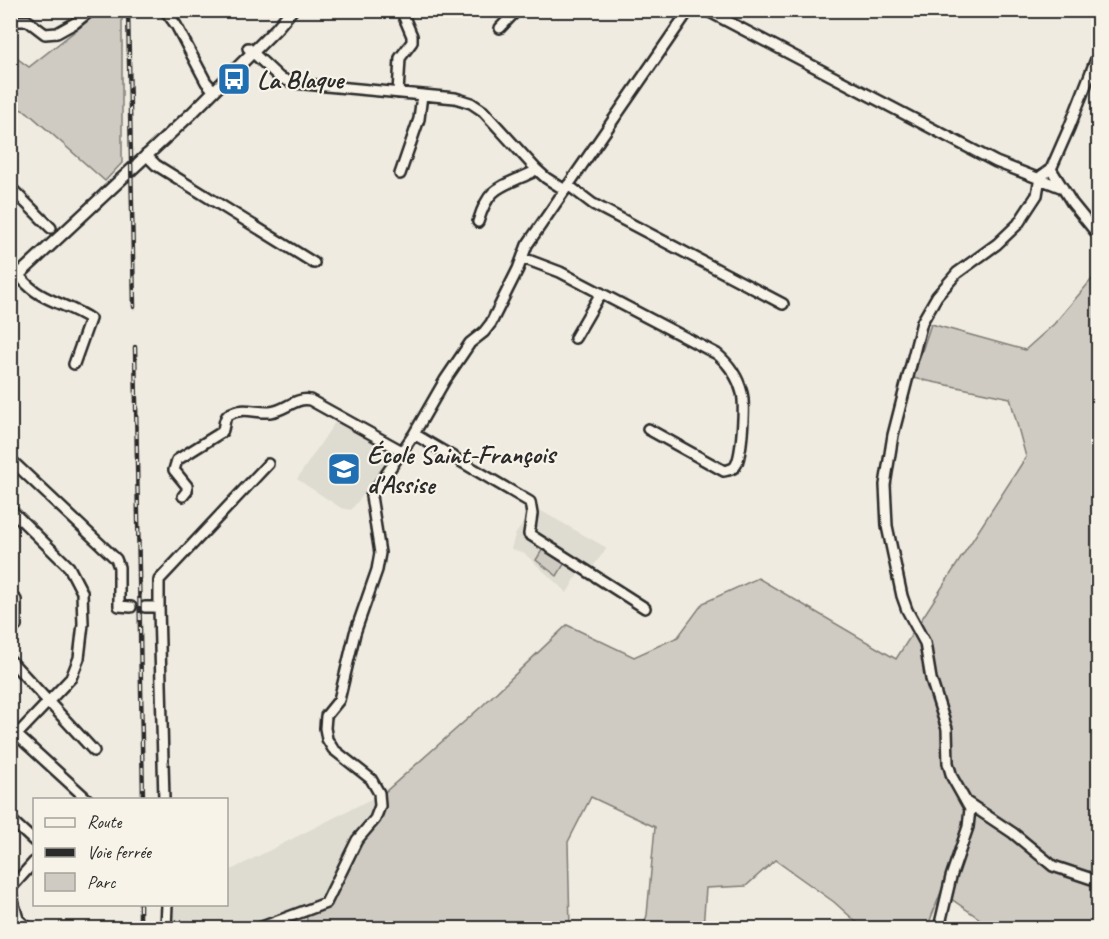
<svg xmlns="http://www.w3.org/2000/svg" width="1109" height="939" viewBox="0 0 1109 939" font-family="Caveat,sans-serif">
	<rect width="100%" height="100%" fill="#efebe0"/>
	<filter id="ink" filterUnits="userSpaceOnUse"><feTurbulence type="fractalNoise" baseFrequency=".0167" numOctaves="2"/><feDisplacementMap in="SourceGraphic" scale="12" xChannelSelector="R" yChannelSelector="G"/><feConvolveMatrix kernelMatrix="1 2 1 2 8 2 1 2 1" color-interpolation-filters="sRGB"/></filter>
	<g filter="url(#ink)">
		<path fill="#dedbd1" d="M 337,419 L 398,452 L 351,510 L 341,508 L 297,479 Z
			M 534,507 L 607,548 L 588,573 L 581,569 L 567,593 L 524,553 L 511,549 L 515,535 Z
			M 377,796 L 377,805 L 373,816 L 347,849 L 335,869 L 328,893 L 321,903 L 250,928 L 170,928 L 171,905 L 226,904 L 227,872 Z"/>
		<path fill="#cfcbc2" stroke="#7d7b76" stroke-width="1.5" d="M 102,10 L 122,11 L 122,163 L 105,181 L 27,112 L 10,105 L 11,54 L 29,67 Z
			M 1098,272 L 1098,928 L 993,928 L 941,892 L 927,928 L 863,928 L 834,902 L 775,860 L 746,886 L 706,888 L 703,928 L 643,928 L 647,915 L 655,827 L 591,797 L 568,842 L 570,928 L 309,928 L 306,916 L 328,906 L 353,856 L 375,826 L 380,815 L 384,793 L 482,706 L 567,625 L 634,657 L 678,637 L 703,603 L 758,578 L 896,659 L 1026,457 L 1010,398 L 913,378 L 931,324 L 1025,350 L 1054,324 Z
			M 544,547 L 566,561 L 557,576 L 536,560 Z"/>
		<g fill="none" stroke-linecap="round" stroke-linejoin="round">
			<defs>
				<path id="minor" d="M 165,10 L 176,25 L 206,82 L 214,91
					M 706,10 L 996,162 L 1063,188
					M 10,21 L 28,21 L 45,34 L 57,33 L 75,23 L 91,10
					M 500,28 L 517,10
					M 248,48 L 280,78 L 294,83 L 455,98 L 471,103 L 483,111 L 536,169 L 546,178 L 565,190
					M 398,93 L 400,58 L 412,42 L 412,36 L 401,10
					M 146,155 L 156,165 L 314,263
					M 1051,169 L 1072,203 L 1098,235
					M 400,174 L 419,119 L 422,95
					M 1040,177 L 1051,169 L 1069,128 L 1098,54
					M 568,185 L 593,204 L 783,304
					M 10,187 L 51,228
					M 478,222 C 489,186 499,188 531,173 L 536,169
					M 523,258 L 560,272 L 717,354 C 730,365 738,377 742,393 C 745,405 742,454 736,465 C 734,469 729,470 724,471 L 648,429
					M 22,279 C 41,302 67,303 90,319 L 74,364
					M 575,338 L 601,293
					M 414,434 L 530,502 L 532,514 L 529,534 L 645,608
					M 10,459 L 116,559 L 119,567 L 119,606 L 131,607
					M 183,496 L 187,491 L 187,486 L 174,470 L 177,460 L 222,432 C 225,427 223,419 228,415 C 241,406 256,413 270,412 C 285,411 295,397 310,400 L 402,451
					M 10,509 L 69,567 L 82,592 L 83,624 L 79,658 L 71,678 L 10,742
					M 10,601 L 16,600 L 16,626 L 10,620
					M 145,607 L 159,607 L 164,800
					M 159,607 L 159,580 L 268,464
					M 10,660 L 94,751
					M 17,735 L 88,800
					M 968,803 L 1013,833 L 1053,866 L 1098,881
					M 10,819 L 34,841
					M 10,889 L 34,862
					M 10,890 L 18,919 L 28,928
					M 166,928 L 167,904
					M 259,928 L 326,903 L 357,840 L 375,819 L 380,806 L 379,793 L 371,779 L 333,749 L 327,739 L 325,728 L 326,716 L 339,700 L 355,633 L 377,570 L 380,553 L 371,496 L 414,434 L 445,380 L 470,343 L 484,332 L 491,323 L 518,269 L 527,245 L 689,10
					M 939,928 L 951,877 L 968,827 L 970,809 L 952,777 L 948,763 L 947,729 L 931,679 L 925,643 L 907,610 L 902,596 L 887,526 L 885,485 L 893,435 L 922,322 L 937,296 L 957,273 L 997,244 L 1018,224 L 1037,195 L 1040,177"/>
				<path id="major" d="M 10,283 L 191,114 L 276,29 L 292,10"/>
			</defs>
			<use href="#minor" stroke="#2b2b2b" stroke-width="14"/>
			<use href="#major" stroke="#2b2b2b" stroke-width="15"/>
			<use href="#minor" stroke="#f7f3e8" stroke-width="9"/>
			<use href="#major" stroke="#f7f3e8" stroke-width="10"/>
			<defs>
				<path id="rail" d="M 128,10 L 134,307
					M 135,347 L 143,800
					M 140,904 L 140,928"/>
			</defs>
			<use href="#rail" stroke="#2b2b2b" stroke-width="4.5"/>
			<use href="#rail" stroke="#f7f3e8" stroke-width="2" stroke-dasharray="7" stroke-linecap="butt"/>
		</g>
	</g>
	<defs>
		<symbol id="bus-square" viewBox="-11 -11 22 22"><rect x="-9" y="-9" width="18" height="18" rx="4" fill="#1f6fb2" stroke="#f7f3e8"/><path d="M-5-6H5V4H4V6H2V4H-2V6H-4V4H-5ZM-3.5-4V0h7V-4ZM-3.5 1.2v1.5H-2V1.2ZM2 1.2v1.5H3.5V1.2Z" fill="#fff"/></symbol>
		<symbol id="school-square" viewBox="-11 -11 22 22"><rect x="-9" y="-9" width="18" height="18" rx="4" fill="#1f6fb2" stroke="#f7f3e8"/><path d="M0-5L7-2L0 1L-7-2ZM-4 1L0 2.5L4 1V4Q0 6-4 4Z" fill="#fff"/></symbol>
	</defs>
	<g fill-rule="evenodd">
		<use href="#bus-square" x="215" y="60" width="38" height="38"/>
		<use href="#school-square" x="325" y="450" width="38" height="38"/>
	</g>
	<g text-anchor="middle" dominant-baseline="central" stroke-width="4.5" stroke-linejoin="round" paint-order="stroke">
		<g font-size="26" font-weight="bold" fill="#2b2b2b" stroke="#f7f3e8" text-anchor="start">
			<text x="257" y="79">La Blaque</text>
			<text x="367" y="454">École Saint-François<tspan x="367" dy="30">d'Assise</tspan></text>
		</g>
	</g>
	<rect width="1109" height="939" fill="none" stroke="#f7f3e8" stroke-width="36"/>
	<rect x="18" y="18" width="1073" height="903" fill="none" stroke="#2b2b2b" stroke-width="2" filter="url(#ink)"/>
	<rect x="33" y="798" width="195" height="108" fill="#f7f3e8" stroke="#a5a39c" stroke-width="1.5"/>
	<rect x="45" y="818" width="30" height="9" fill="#f7f3e8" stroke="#a5a39c" stroke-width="1.5"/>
	<text x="87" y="828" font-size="18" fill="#2b2b2b">Route</text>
	<rect x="45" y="848" width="30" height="9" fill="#2b2b2b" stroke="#a5a39c" stroke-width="1.5"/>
	<text x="87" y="858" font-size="18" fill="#2b2b2b">Voie ferrée</text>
	<rect x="45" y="873" width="30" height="18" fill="#cfcbc2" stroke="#a5a39c" stroke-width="1.5"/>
	<text x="87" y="888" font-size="18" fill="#2b2b2b">Parc</text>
</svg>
